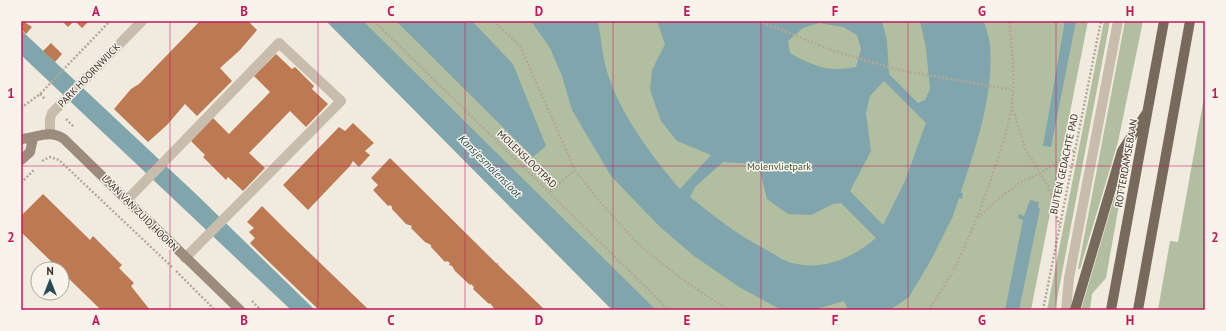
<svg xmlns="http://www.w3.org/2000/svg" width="1226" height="331" viewBox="0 0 1226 331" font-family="'PT Sans',sans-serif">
	<rect width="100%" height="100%" fill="#f1ebdf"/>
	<path fill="#b1bfa0" d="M 353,21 L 1088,21 L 1031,310 L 647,310 Z
		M 1104,21 L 1110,21 L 1055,310 L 1047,310 Z
		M 1125,21 L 1143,21 L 1118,142 L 1080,269 L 1078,269 Z
		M 1205,92 L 1205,310 L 1158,310 L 1170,241 L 1178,242 Z
		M 1127,154 L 1128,154 L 1106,278 L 1092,294 L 1090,310 L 1081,310 Z"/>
	<path fill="#80a5ac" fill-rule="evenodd" d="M 326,21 L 363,21 L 656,310 L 612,310 Z
		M 396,21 L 472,21 L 513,64 L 546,146 L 533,157 Z
		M 531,21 L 598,21 C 601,39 603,58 608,75 C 621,115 653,158 680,189 L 711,155 L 677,141 L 661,121 L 650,90 L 652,70 L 665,44 L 657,21 L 882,21 L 887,41 L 889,74 L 918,103 L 925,100 L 930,89 L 926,48 L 920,21 L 984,21 C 986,29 989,37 990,45 C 994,95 976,146 961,192 L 963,194 L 962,199 L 959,198 L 953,216 L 931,260 L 909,297 L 890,310 L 848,310 L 844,301 L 813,310 L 785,310 L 776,307 L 739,287 L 694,256 L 660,227 L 611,176 L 572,110 L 562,76 L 550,48 ZM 819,23 L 843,27 L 857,35 L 861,49 L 856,67 C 827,72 815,67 790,53 L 788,41 L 803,28 ZM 884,81 L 926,123 L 905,181 L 883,225 L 850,191 L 871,151 L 866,113 L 870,96 ZM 723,162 L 754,164 L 759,167 L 767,199 L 788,214 L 811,215 L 833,204 L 841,203 L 876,238 C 852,258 824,271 792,263 C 783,261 773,253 765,249 C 737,235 714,216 690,197 L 695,187 Z
		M 1065,21 L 1076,21 L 1051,147 L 1043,146 Z
		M 21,30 L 197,195 L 315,310 L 291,310 L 21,55 Z
		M 1030,200 L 1039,202 L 1038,207 L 1040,209 L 1019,310 L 1005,310 L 1023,220 L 1018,218 L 1019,214 L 1024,216 Z"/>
	<path fill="#bc7952" d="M 23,21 L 32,27 L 26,34 L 21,29 Z
		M 62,21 L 74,21 L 68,27 Z
		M 75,21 L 89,21 L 82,28 Z
		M 200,21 L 248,21 L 257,30 L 240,50 L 220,68 L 232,81 L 197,116 L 185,104 L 167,125 L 148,142 L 114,109 L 131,89 L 139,84 Z
		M 51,43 L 62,54 L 55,62 L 43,51 Z
		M 276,54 L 292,69 L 295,67 L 314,86 L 312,89 L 328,104 L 306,127 L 290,111 L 249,153 L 265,168 L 243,191 L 228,177 L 226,180 L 203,157 L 205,155 L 191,141 L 213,118 L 229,134 L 270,92 L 254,76 Z
		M 353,123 L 374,143 L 365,151 L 370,155 L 359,167 L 353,161 L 350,166 L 308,210 L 283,185 L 339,127 L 345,131 Z
		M 390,158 L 497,264 L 498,262 L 498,265 L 545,310 L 495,310 L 490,303 L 489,304 L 473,289 L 474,287 L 471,284 L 470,285 L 455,271 L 452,266 L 449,265 L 450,263 L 447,261 L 445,262 L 431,247 L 431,245 L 425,242 L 411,228 L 412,226 L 406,224 L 392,209 L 392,207 L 390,205 L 388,206 L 373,190 L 378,185 L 371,178 Z
		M 43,194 L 90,240 L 93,236 L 122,265 L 119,268 L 134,283 L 131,286 L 150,310 L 101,310 L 62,272 L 62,269 L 59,269 L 21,232 L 21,216 Z
		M 262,206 L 288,232 L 369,310 L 319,310 L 265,258 L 250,243 L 255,238 L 249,232 L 254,228 L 247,222 Z"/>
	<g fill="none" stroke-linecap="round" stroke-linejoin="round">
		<path stroke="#b4a796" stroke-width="2.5" stroke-dasharray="2 2" stroke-linecap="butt" d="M 374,21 L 669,310
			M 494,21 L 520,46 L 575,170 L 600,202 L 637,243 L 679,277 L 728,310
			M 759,21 L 831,50 L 899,70 L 1013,90
			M 40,94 L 45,99
			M 1012,106 L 1025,148 L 1049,188 L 1059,225
			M 21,108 L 40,94 L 110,21
			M 66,119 L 74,127
			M 42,161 L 50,157 L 59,160 L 172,267
			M 21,183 L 35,169
			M 550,191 L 575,170
			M 978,218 L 998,199 L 1021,182 L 1041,173 L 1075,150
			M 176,271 L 215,310
			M 252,301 L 261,310
			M 928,310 C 957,272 975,224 991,179 C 999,154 1009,129 1012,103 C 1015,75 1012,48 1009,21
			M 1043,310 L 1101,21"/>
		<path stroke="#c8bcac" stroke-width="10" d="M 128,199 L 279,43 L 341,101 L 185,258
			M 1066,310 L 1069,278 L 1118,21"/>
		<path stroke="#c8bcac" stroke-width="10" d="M 50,134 L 50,119 L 52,113 L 142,21"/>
		<path stroke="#9c8c7d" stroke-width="10" d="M 21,139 C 36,138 50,129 64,139 L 240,310
			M 21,160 L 30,152 L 33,138"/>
		<path stroke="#78695d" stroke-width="10" d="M 1075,310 L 1122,151 L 1146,114
			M 1111,310 L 1164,21
			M 1138,310 L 1190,21"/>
	</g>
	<path fill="none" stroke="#c2185b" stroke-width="1" stroke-opacity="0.55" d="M 170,21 L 170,310M 318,21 L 318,310M 465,21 L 465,310M 613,21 L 613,310M 761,21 L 761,310M 908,21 L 908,310M 1056,21 L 1056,310M 21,166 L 1205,166"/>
	<g text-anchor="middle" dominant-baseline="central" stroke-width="3" stroke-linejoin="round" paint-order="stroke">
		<g font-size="10" fill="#37302a" stroke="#f9f4eb">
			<text transform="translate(89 75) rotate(-46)">PARK HOORNWIJCK</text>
			<text transform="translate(527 159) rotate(44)">MOLENSLOOTPAD</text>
			<text transform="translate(1126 163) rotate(-80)">ROTTERDAMSEBAAN</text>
			<text transform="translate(1064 164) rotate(-78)">BUITEN GEDACHTE PAD</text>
			<text transform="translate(140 213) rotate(45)">LAAN VAN ZUID HOORN</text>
		</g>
		<g font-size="10" fill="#425330" stroke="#f9f4eb">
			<text x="779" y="166">Molenvlietpark</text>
		</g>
		<g font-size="11" font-style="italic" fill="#234c55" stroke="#f9f4eb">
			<text transform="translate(490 166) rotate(45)">Kansjesmolensloot</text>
		</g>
	</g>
	<rect width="1226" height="331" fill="none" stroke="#f9f4eb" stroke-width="44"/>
	<g transform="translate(50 281)"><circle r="19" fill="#f9f4eb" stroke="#aba69e"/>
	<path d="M0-3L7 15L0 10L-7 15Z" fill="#234c55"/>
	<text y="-6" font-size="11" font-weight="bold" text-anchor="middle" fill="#37302a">N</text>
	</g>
	<rect x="22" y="22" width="1182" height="287" fill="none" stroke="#c2185b" stroke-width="1.5"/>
	<g font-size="13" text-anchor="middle" font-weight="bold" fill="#c2185b">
		<text x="96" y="16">A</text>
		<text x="244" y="16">B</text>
		<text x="391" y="16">C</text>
		<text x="539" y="16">D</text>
		<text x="687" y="16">E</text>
		<text x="835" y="16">F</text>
		<text x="982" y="16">G</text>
		<text x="1130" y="16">H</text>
		<text x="11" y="98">1</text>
		<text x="1215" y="98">1</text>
		<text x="11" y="242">2</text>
		<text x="1215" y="242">2</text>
		<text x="96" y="325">A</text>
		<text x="244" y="325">B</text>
		<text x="391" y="325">C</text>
		<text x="539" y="325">D</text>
		<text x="687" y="325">E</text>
		<text x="835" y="325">F</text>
		<text x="982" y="325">G</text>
		<text x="1130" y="325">H</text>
	</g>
</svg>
